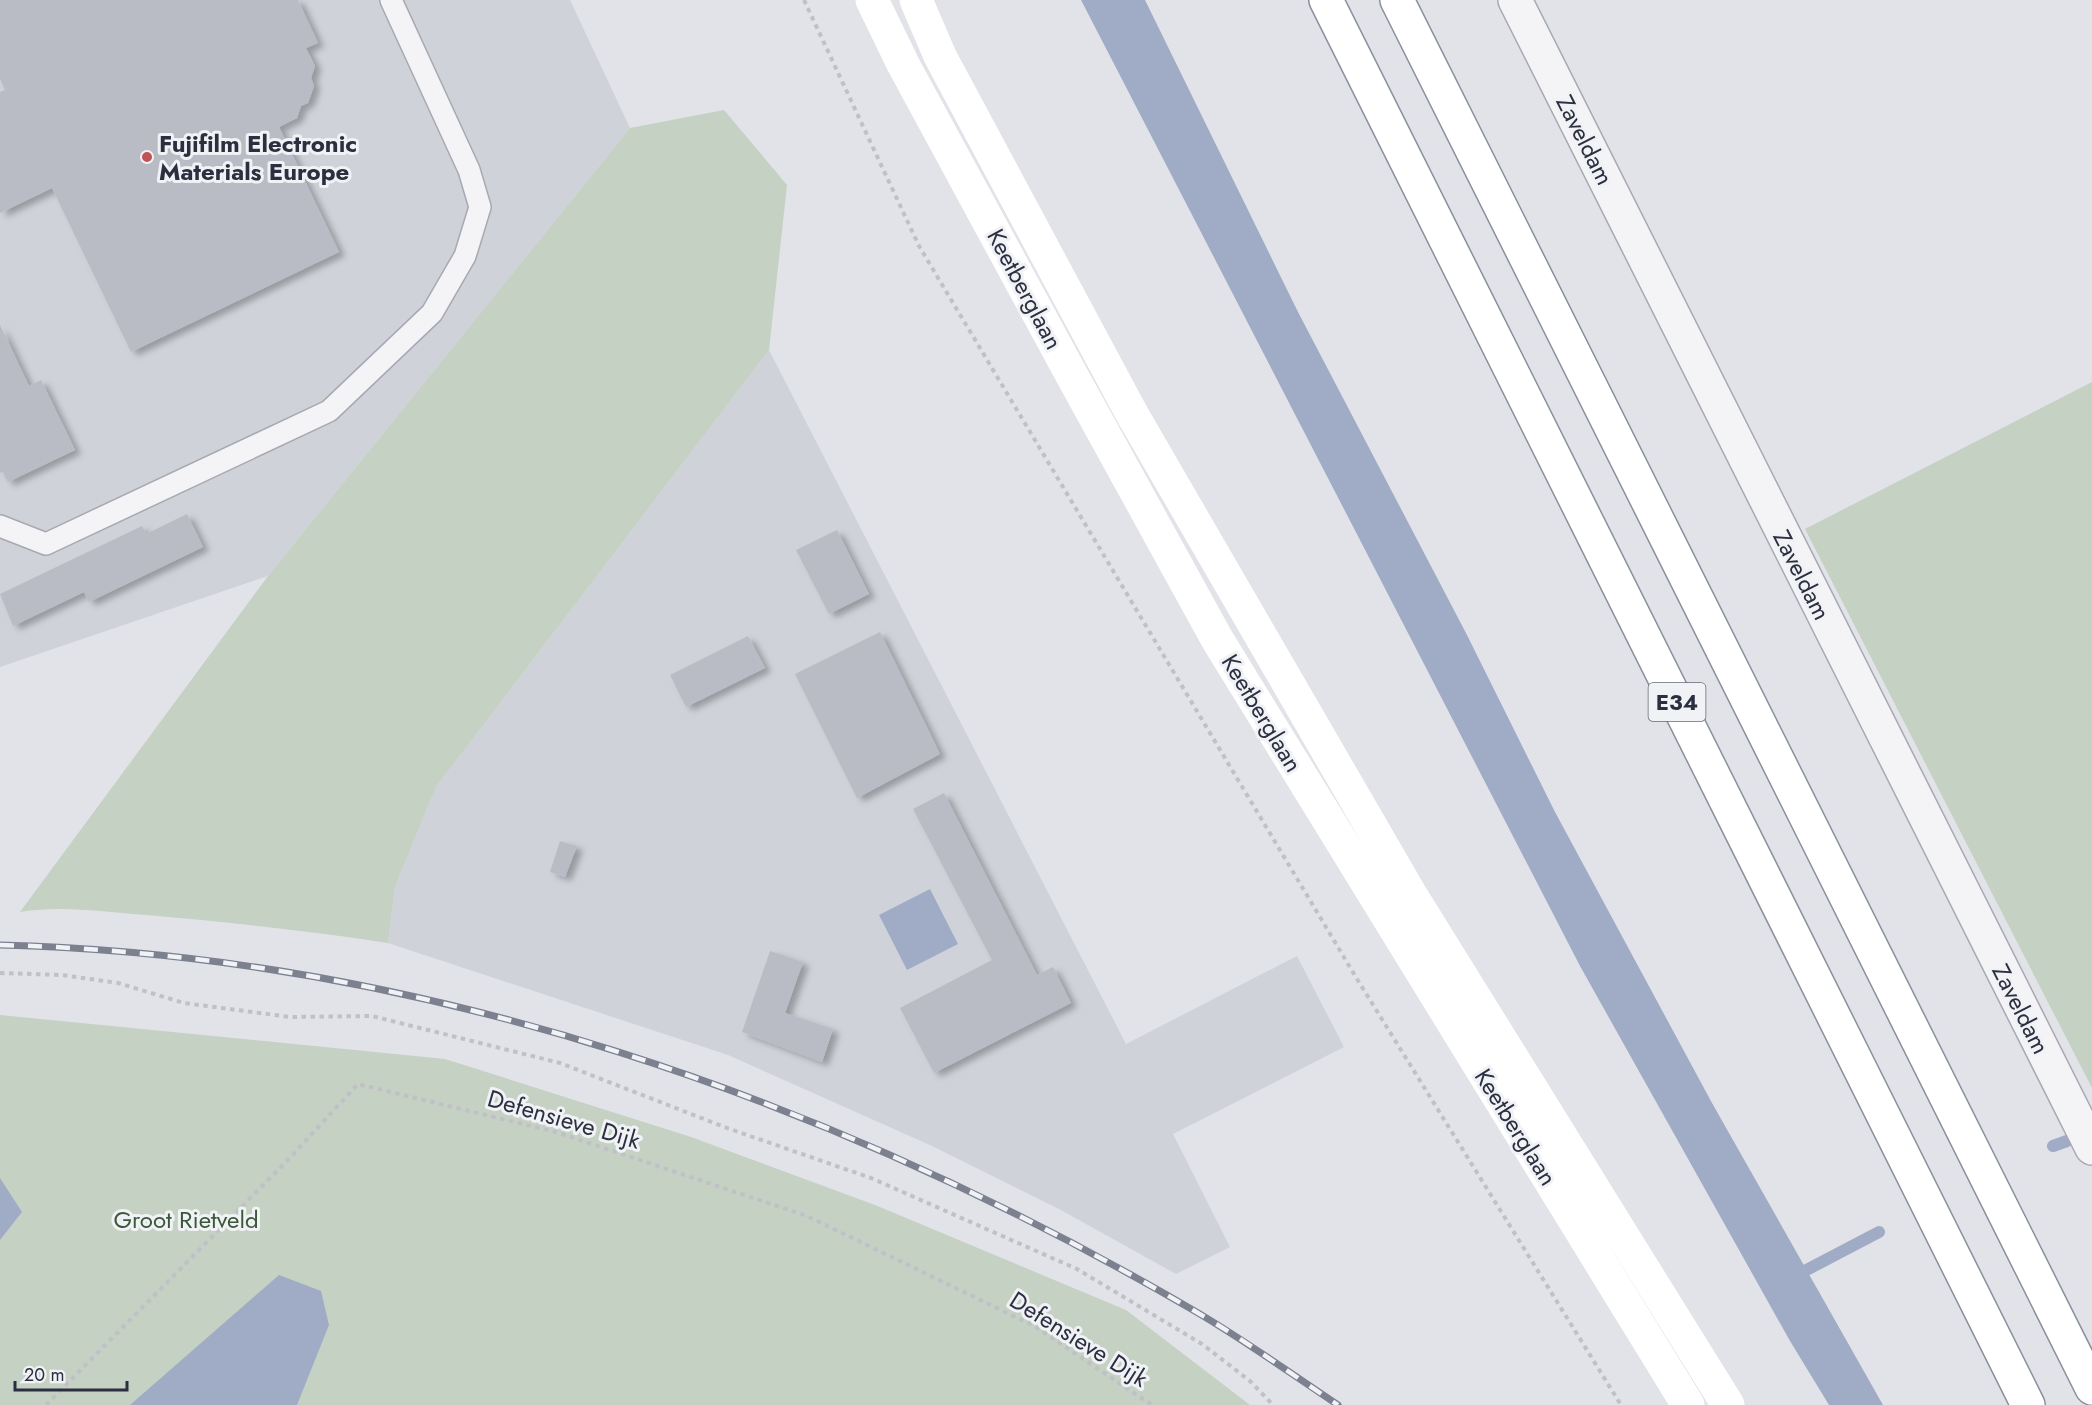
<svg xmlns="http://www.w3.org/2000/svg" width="2092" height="1405" viewBox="0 0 2092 1405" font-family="Jost,sans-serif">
	<defs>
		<filter id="shadow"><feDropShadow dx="6" dy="4" stdDeviation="3" flood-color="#0004"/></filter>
	</defs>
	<rect width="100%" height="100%" fill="#e1e3e8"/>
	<path fill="#d0d2da" d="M 0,0 L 570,0 L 630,128 L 268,576 L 0,667 Z
		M 769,350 L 1126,1044 L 1297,956 L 1344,1047 L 1173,1134 L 1230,1247 L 1176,1274 L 1059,1209 L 932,1146 L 728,1055 L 388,943 L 395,887 L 436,787 Z"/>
	<path fill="#c5d1c3" d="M 724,110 L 787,185 L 769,350 L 436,787 L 395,887 L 388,943 C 308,931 228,922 147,915 C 104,912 62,905 20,912 L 268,576 L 630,128 Z
		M 2092,382 L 2092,1088 L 1805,529 Z
		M 0,1015 L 445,1059 L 691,1137 L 875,1205 L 1126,1310 L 1250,1405 L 0,1405 Z"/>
	<path fill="#a0acc5" d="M 1081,0 L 1145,0 L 1298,312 L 1467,635 L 1555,812 L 1712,1103 L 1883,1405 L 1829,1405 L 1790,1341 L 1580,966 Z
		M 930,889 L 958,944 L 907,970 L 879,915 Z
		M 0,1178 L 22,1212 L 0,1240 Z
		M 279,1275 L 321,1291 L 329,1325 L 297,1405 L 130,1405 Z"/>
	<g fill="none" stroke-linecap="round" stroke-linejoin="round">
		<path stroke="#a0acc5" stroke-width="12" d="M 2053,1146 L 2067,1141
			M 1793,1277 L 1879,1232"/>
	</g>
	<path fill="#b9bcc5" filter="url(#shadow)" d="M 0,0 L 298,0 L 318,43 L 306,48 L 315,66 L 311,78 L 314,86 L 308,103 L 301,106 L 297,118 L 279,127 L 339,252 L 131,352 L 52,188 L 0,213 L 0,92 L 5,90 L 0,79 Z
		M 0,325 L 29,386 L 41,380 L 75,450 L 8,482 L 3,472 L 0,473 Z
		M 187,514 L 203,547 L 89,602 L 84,592 L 13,626 L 0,594 L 142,526 L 146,534 Z
		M 837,530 L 869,594 L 829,614 L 796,550 Z
		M 880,632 L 940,754 L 857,798 L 795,674 Z
		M 748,636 L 765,668 L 686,707 L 670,675 Z
		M 944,793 L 1037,975 L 1053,967 L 1071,1003 L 934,1073 L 900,1008 L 992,960 L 913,809 Z
		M 560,841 L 577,846 L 565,877 L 550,872 Z
		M 770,951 L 803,962 L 785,1013 L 833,1029 L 822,1062 L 742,1032 Z"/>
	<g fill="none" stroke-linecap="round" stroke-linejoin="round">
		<defs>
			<path id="service" d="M 0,526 L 46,544 L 329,411 L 432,313 L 465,256 L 480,207 L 469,170 L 391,0"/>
			<path id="minor" d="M 1515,0 L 2092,1148"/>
			<path id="motorway" d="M 1326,0 L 2028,1405
				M 1397,0 L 2092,1388"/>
		</defs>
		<use href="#service" stroke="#a7a9b2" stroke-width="24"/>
		<use href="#minor" stroke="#a7a9b2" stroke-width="36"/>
		<use href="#motorway" stroke="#8a8f9e" stroke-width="36"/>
		<path stroke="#c0c1c7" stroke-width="4" stroke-dasharray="4.5 4.5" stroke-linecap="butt" d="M 804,0 L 919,246 L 1357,979 L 1621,1405
			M 0,973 L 62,975 L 118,983 L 184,1003 L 290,1017 L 372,1016 L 560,1063 L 727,1128 L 871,1178 L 1077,1269 L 1202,1344 L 1250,1381 L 1273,1405
			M 46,1405 L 286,1162 L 358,1084 L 556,1132 L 807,1216 L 1034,1326 L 1152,1405"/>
		<use href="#service" stroke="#f4f4f7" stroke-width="21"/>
		<use href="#minor" stroke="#f4f4f7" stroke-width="33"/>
		<path stroke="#fff" stroke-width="33" d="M 872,0 L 903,64 L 1070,372 L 1217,639 L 1688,1405
			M 916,0 L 940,56 L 1132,414 L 1411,895 L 1728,1405"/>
		<use href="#motorway" stroke="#fff" stroke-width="33"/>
		<defs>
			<path id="rail" d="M 0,945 C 422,955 831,1099 1193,1310 C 1243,1339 1290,1373 1338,1405"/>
		</defs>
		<use href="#rail" stroke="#7c8190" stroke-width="7"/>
		<use href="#rail" stroke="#f1f2f6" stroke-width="4.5" stroke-dasharray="14" stroke-linecap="butt"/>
	</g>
	<circle fill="#c15253" stroke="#f1f2f6" stroke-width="2" cx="147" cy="157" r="6"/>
	<g text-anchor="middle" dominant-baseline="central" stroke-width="6" stroke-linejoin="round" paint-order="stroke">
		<rect fill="#f1f2f6" stroke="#666a76" stroke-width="1.5" x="1648.5" y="683" width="57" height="38" rx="4.5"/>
		<g font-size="22" font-weight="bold" fill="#2b2f3f">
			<text x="1677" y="702">E34</text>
		</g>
		<g font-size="24" fill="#2b2f3f" stroke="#f1f2f6">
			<text transform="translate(1585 140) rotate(63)">Zaveldam</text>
			<text transform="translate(1025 289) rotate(62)">Keetberglaan</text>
			<text transform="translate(1802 575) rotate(63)">Zaveldam</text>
			<text transform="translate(1262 713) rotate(59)">Keetberglaan</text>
			<text transform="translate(2021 1009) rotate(63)">Zaveldam</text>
			<text transform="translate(564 1119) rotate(16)">Defensieve Dijk</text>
			<text transform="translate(1516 1127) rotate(58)">Keetberglaan</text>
			<text transform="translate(1079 1339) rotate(32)">Defensieve Dijk</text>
		</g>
		<g font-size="24" font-weight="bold" fill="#2b2f3f" stroke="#f1f2f6" text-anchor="start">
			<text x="159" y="143">Fujifilm Electronic<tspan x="159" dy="28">Materials Europe</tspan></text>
		</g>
		<g font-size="24" fill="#3b593a" stroke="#f1f2f6">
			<text x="186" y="1219">Groot Rietveld</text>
		</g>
	</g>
	<path d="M15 1381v9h112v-9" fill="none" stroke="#2b2f3f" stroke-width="3"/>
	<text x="24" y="1381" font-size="18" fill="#2b2f3f" stroke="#f1f2f6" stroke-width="4.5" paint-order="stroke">20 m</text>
</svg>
